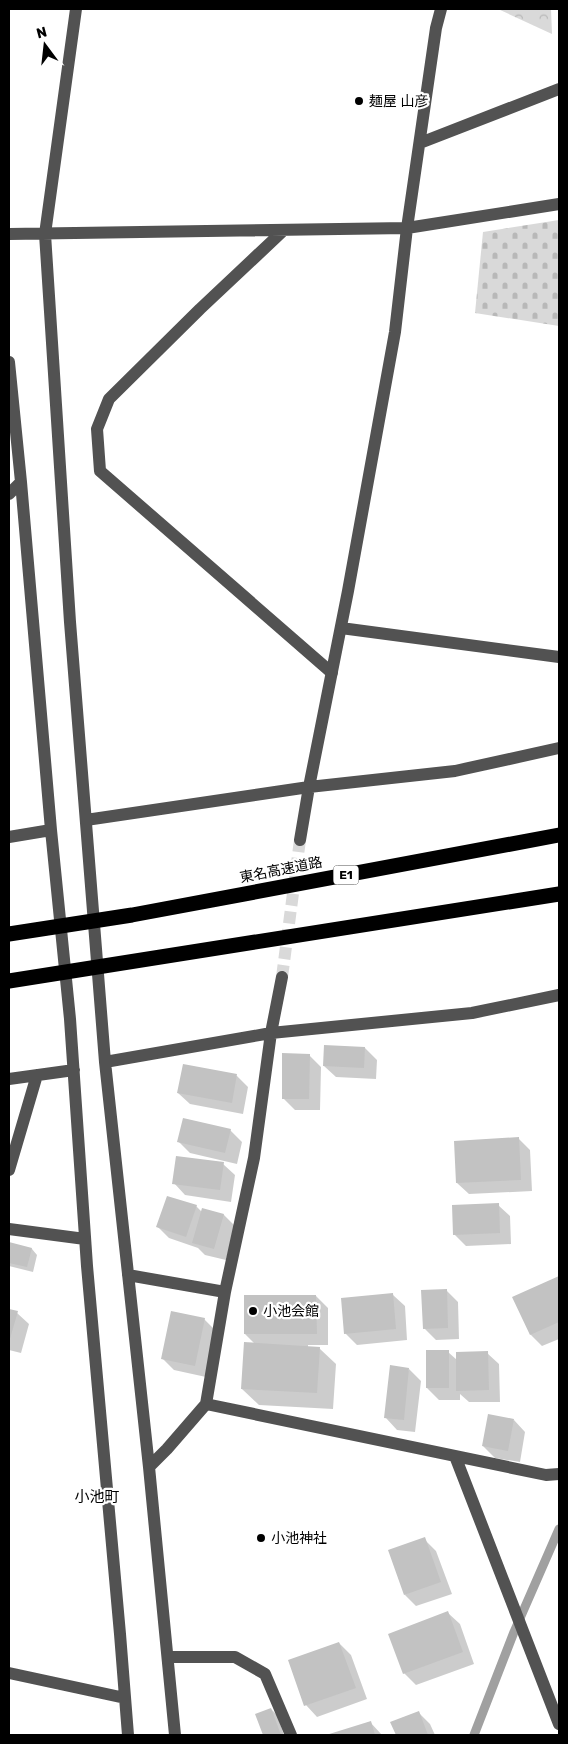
<svg xmlns="http://www.w3.org/2000/svg" width="568" height="1744" viewBox="0 0 568 1744" font-family="Rubik,'Noto Sans JP',sans-serif">
	<defs>
		<pattern id="cemetery-stones" width="16" height="16" patternUnits="userSpaceOnUse" patternTransform="scale(1.25)"><rect width="16" height="16" fill="#d9d9d9"/><path d="M2 7V4a2 2 0 0 1 4 0v3zM10 15v-3a2 2 0 0 1 4 0v3z" fill="#b8b8b8"/></pattern>
		<pattern id="park-crowns" width="20" height="18" patternUnits="userSpaceOnUse" patternTransform="scale(1.25)"><rect width="20" height="18" fill="#d9d9d9"/><path d="M2 6a3 3 0 1 1 6 0M12 15a3 3 0 1 1 6 0" fill="none" stroke="#b8b8b8"/></pattern>
	</defs>
	<rect width="100%" height="100%" fill="#fff"/>
	<path fill="url(#cemetery-stones)" d="M 559,220 L 559,326 L 475,313 L 483,232 Z"/>
	<path fill="url(#park-crowns)" d="M 498,9 L 551,9 L 552,34 Z"/>
	<path fill="#0003" d="M 365,1048 L 377,1060 L 376,1079 L 336,1077 L 324,1066 Z
		M 309,1055 L 321,1067 L 320,1110 L 295,1110 L 283,1098 Z
		M 184,1065 L 237,1076 L 248,1087 L 243,1114 L 190,1104 L 178,1093 Z
		M 230,1130 L 242,1142 L 237,1164 L 190,1153 L 178,1141 Z
		M 518,1138 L 530,1150 L 532,1191 L 469,1194 L 457,1183 Z
		M 223,1164 L 235,1175 L 231,1202 L 185,1195 L 174,1183 Z
		M 498,1205 L 510,1216 L 511,1244 L 466,1246 L 454,1234 Z
		M 196,1206 L 202,1212 L 224,1215 L 235,1226 L 226,1260 L 205,1255 L 198,1248 L 169,1238 L 158,1227 Z
		M 9,1243 L 32,1249 L 37,1255 L 33,1272 L 9,1266 Z
		M 559,1277 L 559,1339 L 542,1346 L 531,1335 L 514,1298 Z
		M 446,1290 L 458,1302 L 459,1339 L 436,1340 L 424,1328 Z
		M 393,1295 L 405,1306 L 407,1340 L 357,1345 L 345,1333 Z
		M 316,1296 L 328,1308 L 328,1345 L 308,1345 L 308,1347 L 319,1348 L 336,1364 L 333,1409 L 259,1405 L 242,1389 L 255,1344 L 245,1334 Z
		M 9,1310 L 17,1313 L 29,1324 L 21,1353 L 9,1350 Z
		M 204,1319 L 216,1331 L 206,1377 L 174,1370 L 162,1358 Z
		M 448,1352 L 457,1360 L 487,1353 L 499,1364 L 500,1402 L 469,1402 L 460,1394 L 460,1400 L 439,1400 L 427,1388 Z
		M 409,1369 L 421,1381 L 415,1432 L 397,1430 L 386,1418 Z
		M 514,1420 L 525,1432 L 520,1462 L 495,1458 L 483,1446 Z
		M 424,1539 L 436,1551 L 452,1594 L 416,1606 L 405,1595 Z
		M 448,1613 L 460,1624 L 474,1664 L 416,1685 L 404,1673 Z
		M 339,1643 L 351,1655 L 367,1699 L 317,1717 L 306,1705 Z
		M 271,1709 L 277,1715 L 284,1735 L 264,1735 L 257,1714 Z
		M 418,1712 L 430,1724 L 435,1735 L 397,1735 L 392,1722 Z
		M 370,1722 L 382,1735 L 329,1735 Z"/>
	<g fill="none" stroke-linecap="round" stroke-linejoin="round">
		<path stroke="#a0a0a0" stroke-width="9" d="M 474,1735 L 514,1632 L 559,1529"/>
	</g>
	<path fill="#c2c2c2" d="M 324,1045 L 365,1047 L 364,1068 L 323,1066 Z
		M 282,1053 L 310,1054 L 309,1099 L 282,1099 Z
		M 183,1064 L 237,1074 L 232,1103 L 177,1093 Z
		M 183,1118 L 231,1129 L 225,1153 L 177,1142 Z
		M 519,1137 L 521,1180 L 456,1183 L 454,1141 Z
		M 176,1156 L 224,1162 L 220,1190 L 172,1184 Z
		M 167,1196 L 197,1205 L 186,1237 L 156,1227 Z
		M 499,1203 L 500,1233 L 453,1235 L 452,1205 Z
		M 202,1208 L 224,1214 L 214,1249 L 192,1243 Z
		M 9,1242 L 32,1248 L 27,1267 L 9,1263 Z
		M 559,1276 L 559,1322 L 530,1335 L 512,1297 Z
		M 447,1289 L 448,1328 L 423,1329 L 421,1290 Z
		M 393,1293 L 396,1329 L 344,1334 L 341,1298 Z
		M 244,1295 L 316,1295 L 317,1334 L 244,1334 Z
		M 9,1309 L 18,1311 L 9,1342 Z
		M 171,1311 L 205,1318 L 195,1366 L 161,1359 Z
		M 244,1342 L 320,1347 L 317,1393 L 241,1389 Z
		M 426,1350 L 449,1350 L 449,1388 L 426,1388 Z
		M 488,1351 L 489,1390 L 456,1391 L 456,1352 Z
		M 390,1365 L 409,1368 L 404,1420 L 384,1418 Z
		M 488,1414 L 514,1419 L 508,1451 L 482,1446 Z
		M 425,1537 L 441,1582 L 404,1595 L 388,1550 Z
		M 448,1611 L 463,1652 L 403,1674 L 388,1634 Z
		M 339,1642 L 356,1688 L 304,1706 L 288,1660 Z
		M 271,1708 L 281,1735 L 263,1735 L 255,1714 Z
		M 419,1711 L 428,1735 L 396,1735 L 390,1722 Z
		M 371,1721 L 375,1735 L 326,1735 Z"/>
	<g fill="none" stroke-linecap="round" stroke-linejoin="round">
		<path stroke="#d9d9d9" stroke-width="12" stroke-dasharray="12 6" stroke-linecap="butt" d="M 282,977 L 300,840"/>
		<path stroke="#525252" stroke-width="12" d="M 76,9 L 45,234 L 70,622 L 105,1062 L 149,1467 L 175,1735
			M 420,143 L 559,89
			M 284,230 L 200,309 L 109,399 L 97,429 L 100,471 L 332,673
			M 9,234 L 407,228 L 559,204
			M 9,362 L 21,482 L 51,830 L 70,1019 L 87,1266 L 120,1634 L 128,1735
			M 9,494 L 21,482
			M 341,628 L 559,657
			M 86,820 L 309,787 L 455,771 L 559,748
			M 9,837 L 51,830
			M 300,840 L 309,787 L 348,591 L 395,332 L 407,228 L 436,28 L 441,9
			M 105,1062 L 271,1033 L 472,1013 L 559,995
			M 9,1079 L 74,1070
			M 9,1170 L 37,1075
			M 9,1229 L 85,1239
			M 128,1275 L 225,1292
			M 206,1404 L 546,1475 L 559,1474
			M 455,1456 L 559,1724
			M 149,1467 L 167,1449 L 206,1404 L 225,1292 L 254,1158 L 271,1033 L 282,977
			M 168,1657 L 235,1657 L 265,1674 L 291,1735
			M 9,1673 L 125,1698"/>
		<path stroke="#000" stroke-width="15" d="M 9,934 L 132,915 L 559,835
			M 9,981 L 559,894"/>
	</g>
	<g fill="#000" stroke="#fff" stroke-width="2">
		<circle cx="359" cy="101" r="5"/>
		<circle cx="253" cy="1311" r="5"/>
		<circle cx="261" cy="1538" r="5"/>
	</g>
	<g text-anchor="middle" dominant-baseline="central" stroke-width="4.5" stroke-linejoin="round" paint-order="stroke">
		<rect fill="#fff" stroke="#4c4c4c" stroke-width="1" x="333.5" y="865.5" width="25" height="19" rx="4"/>
		<g font-size="12" font-weight="bold" fill="#000">
			<text x="346" y="875">E1</text>
		</g>
		<g font-size="14" fill="#000" stroke="#fff" text-anchor="start">
			<text x="369" y="101">麺屋 山彦</text>
			<text x="263" y="1311">小池会館</text>
			<text x="271" y="1538">小池神社</text>
		</g>
		<g font-size="14" fill="#000" stroke="#fff">
			<text transform="translate(281 870) rotate(-11)">東名高速道路</text>
		</g>
		<g font-size="15" fill="#000" stroke="#fff">
			<text x="97" y="1497">小池町</text>
		</g>
	</g>
	<rect width="568" height="1744" fill="none" stroke="#000000" stroke-width="20"/>
	<g transform="translate(45 45) rotate(345)" stroke="#ffffff" stroke-width="4" paint-order="stroke">
	<path d="M0-4L9 19L0 12L-9 19Z" fill="#000000"/>
	<text y="-8" font-size="14" font-weight="bold" text-anchor="middle" fill="#000000">N</text>
	</g>
</svg>
